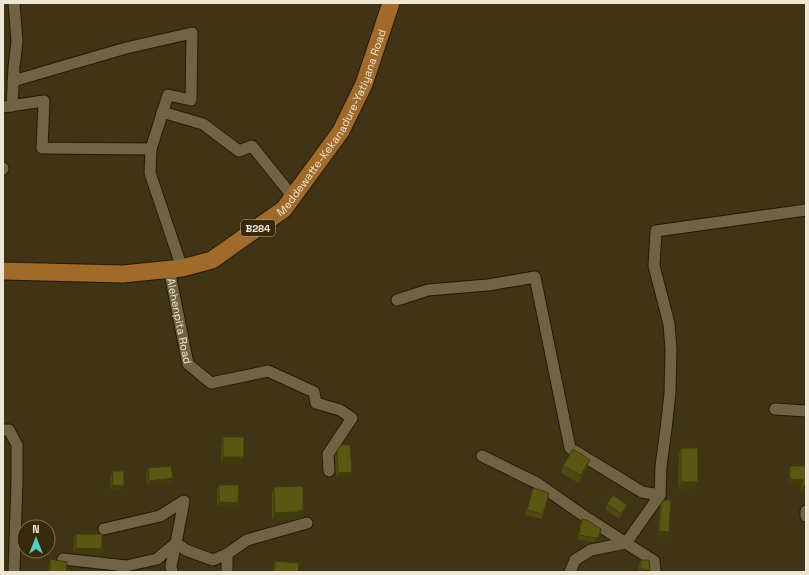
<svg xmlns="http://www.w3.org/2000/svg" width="809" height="575" viewBox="0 0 809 575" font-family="'Space Grotesk',sans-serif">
	<rect width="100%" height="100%" fill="#413316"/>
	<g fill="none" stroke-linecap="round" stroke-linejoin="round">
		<defs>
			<g id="minor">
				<path d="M 13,81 L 126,48 L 192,33 L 191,100 L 168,95 L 151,149"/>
				<path d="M 12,106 L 14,67 L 17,42 L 14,3"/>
				<path d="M 3,107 L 44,101 L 42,148 L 151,149 L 150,173 L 182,268"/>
				<path d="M 162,112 L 203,124 L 239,151 L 252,146 L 293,197"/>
				<path d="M 3,169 L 3,168"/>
				<path id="s1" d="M 169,269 L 188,364 L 211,383 L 268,371 L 314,392 L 316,403 L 340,410 L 352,418 L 328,454 L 329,471"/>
				<path d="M 397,300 L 428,290 L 488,285 L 535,277 L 570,448 L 642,492 L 660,495 L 626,543 L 587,518 L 537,483 L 482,456"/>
				<path d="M 775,409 L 806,411"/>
				<path d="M 3,430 L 9,430 L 17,445 L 17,481 L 14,572"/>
				<path d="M 660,495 L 661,466 L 666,429 L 670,393 L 671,349 L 669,324 L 654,266 L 656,231 L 806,210"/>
				<path d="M 806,511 L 806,516"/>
				<path d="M 104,529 L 160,516 L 184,501 L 176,543 L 186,550 L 213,560 L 227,554"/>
				<path d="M 63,559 L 126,566 L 157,559 L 176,543"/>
				<path d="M 172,572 L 171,566 L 176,543"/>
				<path d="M 227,572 L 227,554 L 247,540 L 307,523"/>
				<path d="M 570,572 L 575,560 L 591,550 L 626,543 L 654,561 L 655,572"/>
			</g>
			<g id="primary">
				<path id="s2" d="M 3,271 L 123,274 L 182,268 L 212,260 L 284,209 L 341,131 L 364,84 L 391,3"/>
			</g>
		</defs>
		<use href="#minor" stroke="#271a00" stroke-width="13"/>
		<use href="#primary" stroke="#271a00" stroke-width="19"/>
		<use href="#minor" stroke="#716245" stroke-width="11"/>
		<use href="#primary" stroke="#9f6a2a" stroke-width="17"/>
	</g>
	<path fill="#4e4a0f" d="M 223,437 L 242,464 L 221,464 L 221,444 Z
		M 681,448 L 695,489 L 678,489 L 679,455 Z
		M 337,451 L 352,472 L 350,477 L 336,477 L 335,456 Z
		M 590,460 L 587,467 L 579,483 L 561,473 L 563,466 Z
		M 790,466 L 806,466 L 806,491 L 801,491 L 801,484 L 789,484 L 789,471 Z
		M 148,468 L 171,483 L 147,486 L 146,473 Z
		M 113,471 L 122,490 L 110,490 L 111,476 Z
		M 219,485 L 238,503 L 237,507 L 217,507 L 217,489 Z
		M 274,487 L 303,510 L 301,518 L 293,520 L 272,520 L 272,494 Z
		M 533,488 L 543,514 L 542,519 L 525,515 Z
		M 607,504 L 626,510 L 619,519 L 605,509 Z
		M 661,504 L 669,532 L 667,537 L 658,536 L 659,509 Z
		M 582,519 L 599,537 L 597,542 L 593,542 L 577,539 L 580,524 Z
		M 76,534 L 101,554 L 74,553 L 74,538 Z
		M 50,559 L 66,572 L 48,572 L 49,564 Z
		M 641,560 L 650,570 L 649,572 L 639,572 L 639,565 Z
		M 275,561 L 298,572 L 273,572 L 273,566 Z"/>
	<path fill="#403c0c" d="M 223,457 L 244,457 L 242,464 L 221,464 Z
		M 590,460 L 587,467 L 579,483 L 581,475 Z
		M 352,472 L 350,477 L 336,477 L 338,473 Z
		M 173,478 L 171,483 L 147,486 L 149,481 Z
		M 790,479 L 803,480 L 801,484 L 789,484 Z
		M 681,482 L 698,482 L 695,489 L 678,489 Z
		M 112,485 L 124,486 L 122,490 L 110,490 Z
		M 803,486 L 806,486 L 806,491 L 801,491 Z
		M 219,502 L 238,503 L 237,507 L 217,507 Z
		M 627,505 L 626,510 L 619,519 L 621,514 Z
		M 303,510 L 301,518 L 293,520 L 272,520 L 275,513 Z
		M 659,531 L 669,532 L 667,537 L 658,536 Z
		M 599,537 L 597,542 L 593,542 L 595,538 Z
		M 76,548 L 102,549 L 101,554 L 74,553 Z
		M 641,569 L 650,570 L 649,572 L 640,572 Z"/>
	<path fill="#5b5611" stroke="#403c0c" d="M 223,437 L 244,437 L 244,457 L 223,457 Z
		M 341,445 L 350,445 L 352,472 L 338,473 L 337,451 Z
		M 681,448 L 698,448 L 698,482 L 681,482 Z
		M 573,449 L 590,460 L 581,475 L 563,466 Z
		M 171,466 L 173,478 L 149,481 L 148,468 Z
		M 790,466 L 806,466 L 806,486 L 803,486 L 803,480 L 790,479 Z
		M 113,471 L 124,471 L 124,486 L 112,485 Z
		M 219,485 L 239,485 L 238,503 L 219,502 Z
		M 303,486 L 303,510 L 296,512 L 275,513 L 274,487 Z
		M 533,488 L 544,491 L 549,494 L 543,514 L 527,510 Z
		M 613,495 L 627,505 L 621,514 L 607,504 Z
		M 664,500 L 671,500 L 669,532 L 659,531 L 661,504 Z
		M 582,519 L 587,520 L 601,529 L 599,537 L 595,538 L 579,535 Z
		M 76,534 L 102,534 L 102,549 L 76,548 Z
		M 50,559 L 67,562 L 66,572 L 50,572 Z
		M 641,560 L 649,560 L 650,570 L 641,569 Z
		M 275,561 L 299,563 L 298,572 L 274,572 Z"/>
	<g text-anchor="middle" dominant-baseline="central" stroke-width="3" stroke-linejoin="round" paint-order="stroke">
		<rect fill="#36290c" stroke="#b7ad99" stroke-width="1" x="241" y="220" width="34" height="16" rx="3"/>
		<g font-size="10" font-weight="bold" fill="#eee6d5">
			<text x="258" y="228">B284</text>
		</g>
		<g font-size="11" fill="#eee6d5" stroke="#36290c">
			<text stroke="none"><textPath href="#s2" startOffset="398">Meddewatte-Kekanadure-Yatiyana Road</textPath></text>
			<text stroke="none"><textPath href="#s1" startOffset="53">Alehenpita Road</textPath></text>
		</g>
	</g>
	<rect width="809" height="575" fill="none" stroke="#eee6d5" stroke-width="8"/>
	<g transform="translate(36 539)"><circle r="19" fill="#36290c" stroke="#80755c"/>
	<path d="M0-3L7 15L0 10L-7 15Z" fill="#53cdc9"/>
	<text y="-6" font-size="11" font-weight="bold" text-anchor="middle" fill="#eee6d5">N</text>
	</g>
</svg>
